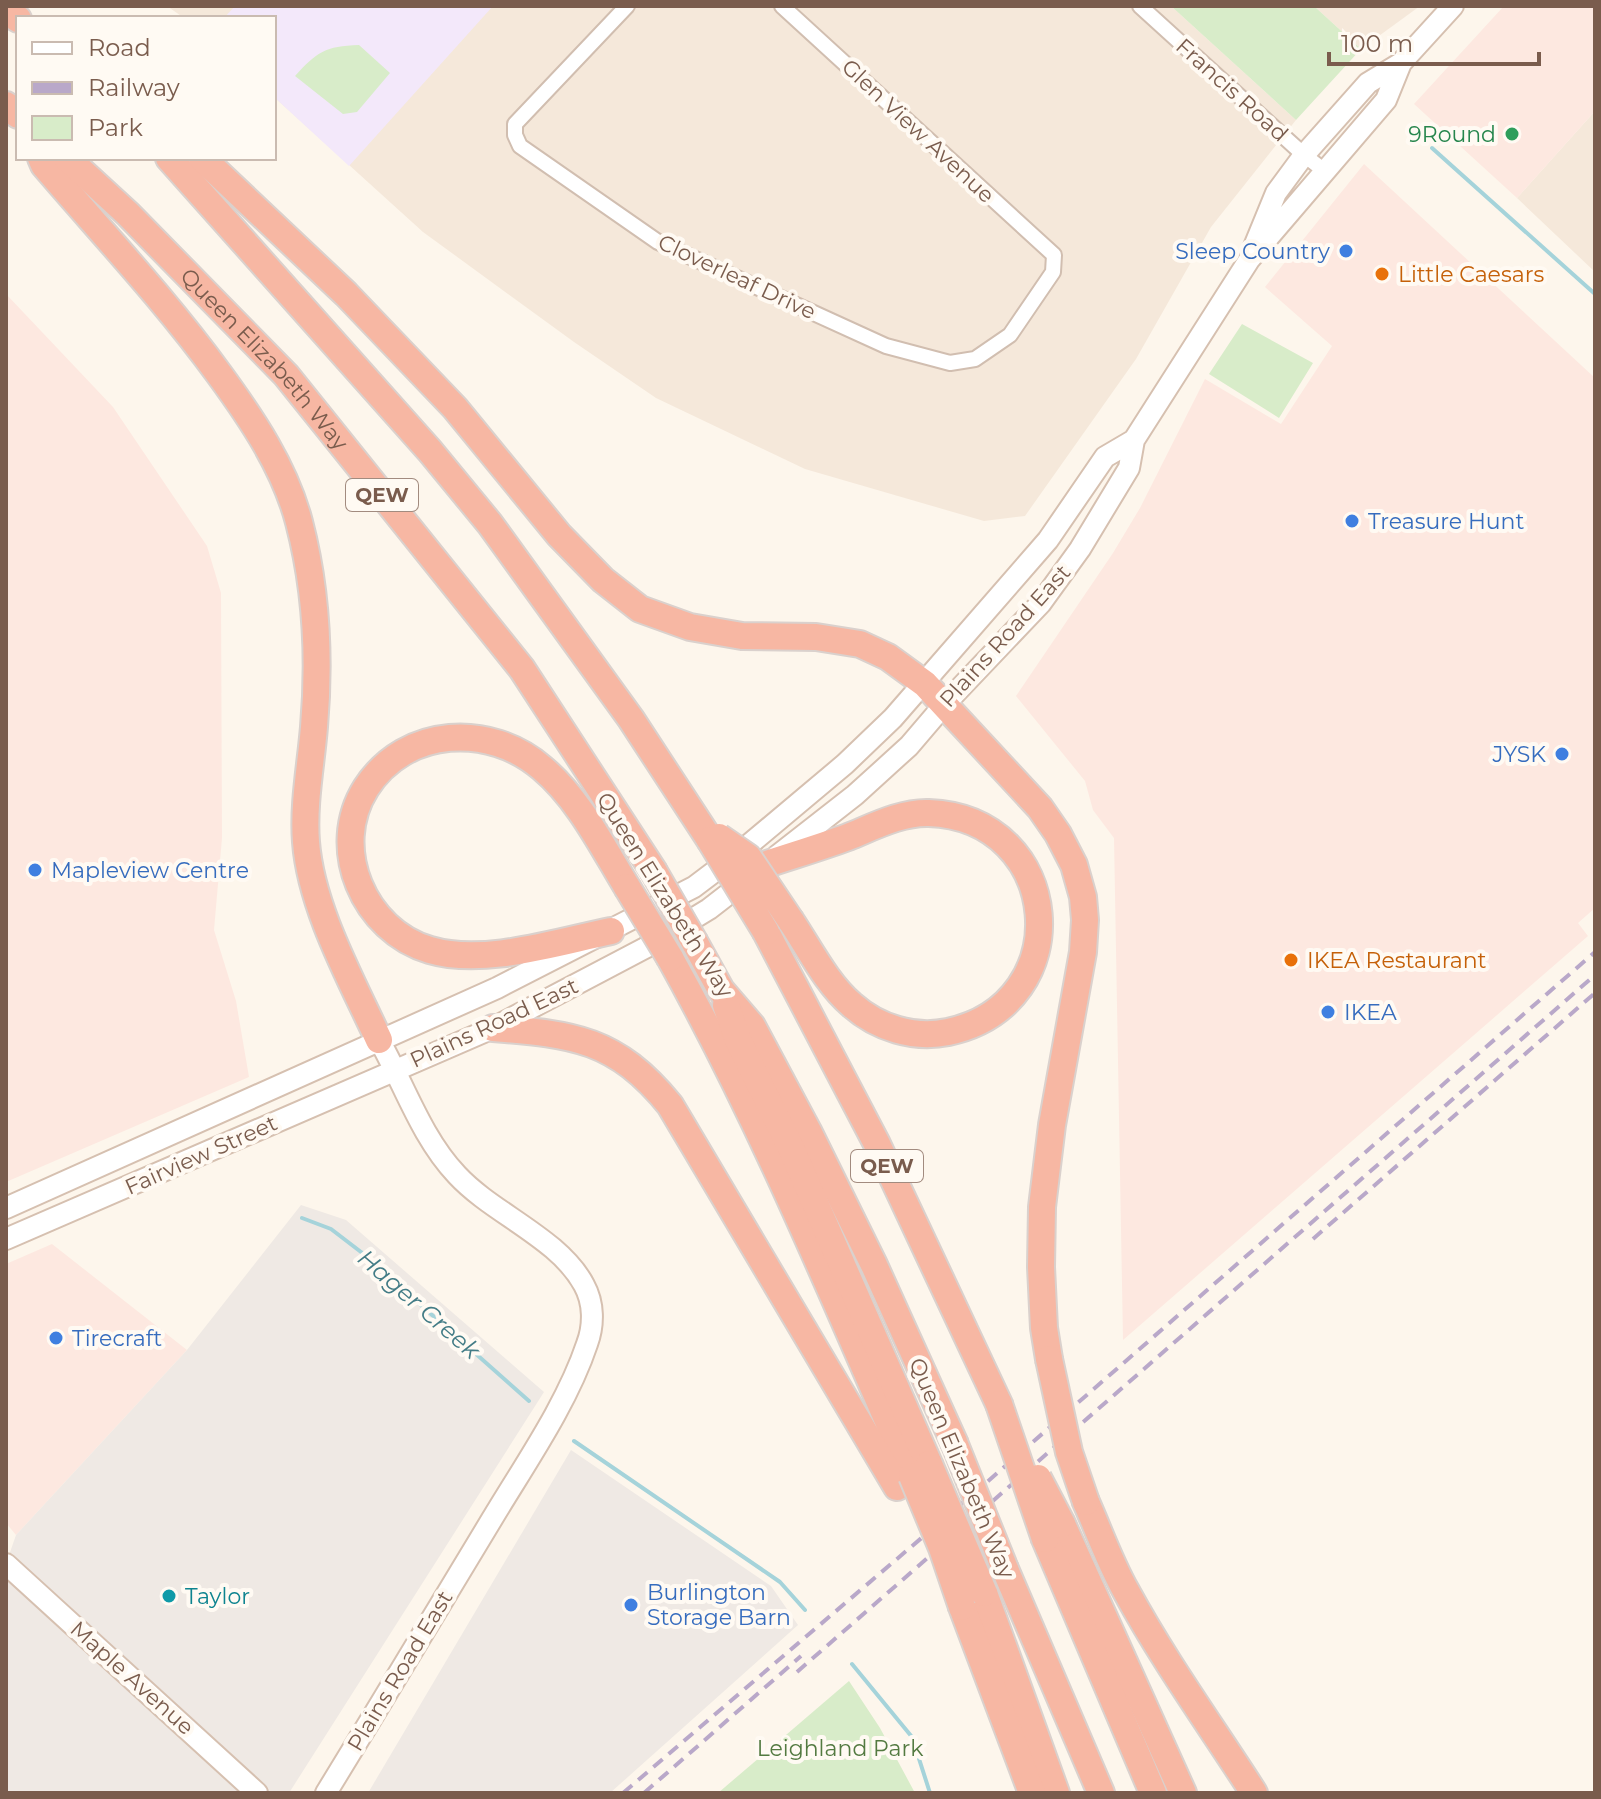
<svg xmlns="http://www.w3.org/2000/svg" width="1601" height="1799" viewBox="0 0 1601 1799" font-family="Montserrat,sans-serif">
	<rect width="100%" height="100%" fill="#fdf6ec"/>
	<path fill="#f5e8da" d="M 167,6 L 1171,6 L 1296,120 L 1211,227 L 1136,359 L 1025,516 L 984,521 L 805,469 L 656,398 L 574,342 L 423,232 L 274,97 L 274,18 L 184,18 Z
		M 1314,6 L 1420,6 L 1361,49 Z
		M 1595,111 L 1595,272 L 1517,198 Z"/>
	<path fill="#fde8e0" d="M 1504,6 L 1595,6 L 1595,111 L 1517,198 L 1414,104 Z
		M 1364,164 L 1595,378 L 1595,908 L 1578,923 L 1588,936 L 1123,1340 L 1114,838 L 1093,810 L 1085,781 L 1016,696 L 1113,553 L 1140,508 L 1205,379 L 1281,424 L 1332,346 L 1265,287 Z
		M 6,294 L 113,407 L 207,546 L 221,593 L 222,838 L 214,930 L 236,1001 L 249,1077 L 6,1182 Z
		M 52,1244 L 187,1350 L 16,1535 L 6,1523 L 6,1264 Z"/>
	<path fill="#efe9e4" d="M 301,1205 L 346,1220 L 544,1392 L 289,1793 L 6,1793 L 6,1564 L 16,1535 L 187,1350 Z
		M 571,1450 L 771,1586 L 798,1625 L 610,1793 L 368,1793 Z"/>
	<path fill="#f3e8fa" d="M 235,6 L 493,6 L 349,166 L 274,97 L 274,18 L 224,18 Z"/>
	<path fill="#d8ecc9" d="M 1171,6 L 1314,6 L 1361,49 L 1296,120 Z
		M 359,45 L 390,73 L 357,112 L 343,114 L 295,76 C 317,52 325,46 359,45 Z
		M 1242,324 L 1313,363 L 1279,418 L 1209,374 Z
		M 849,1681 L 880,1728 L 915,1793 L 718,1793 Z"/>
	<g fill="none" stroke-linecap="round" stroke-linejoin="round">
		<path stroke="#a5d3da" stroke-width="4" d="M 1432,148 L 1595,294
			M 302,1218 L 331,1229 L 361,1252 L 529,1401
			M 574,1441 L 780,1582 L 805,1610
			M 852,1664 L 912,1737 L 930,1793"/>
		<defs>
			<path id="minor" d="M 627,6 L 515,124 L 515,135 L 520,146 L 658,242 L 886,346 L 950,363 L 975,359 L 1010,335 L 1053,272 L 1054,255 L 782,6
				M 1140,6 L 1304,155 L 1326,172"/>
			<path id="secondary" d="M 1253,249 L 1276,193 L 1304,155 L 1368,83 L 1401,63 L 1453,6
				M 777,856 L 855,795 L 909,746 L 944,705 L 1041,603 L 1080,549 L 1129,468 L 1134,440 L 1249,260 L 1386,100 L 1401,63
				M 6,1208 L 497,988 L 694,887 L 739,853 L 845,764 L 893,718 L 1048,540 L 1105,457 L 1134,440
				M 6,1239 L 493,1028 L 645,948 L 709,909 L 749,878
				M 6,1564 L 257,1793
				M 326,1793 C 382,1702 437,1610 492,1519 C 525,1464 567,1404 587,1344 C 594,1325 594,1303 584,1285 C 559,1238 493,1214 457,1175 C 421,1137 404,1084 379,1040"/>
			<g id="motorway">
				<path d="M 6,10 L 18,19"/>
				<path d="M 6,105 L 18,115"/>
				<path d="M 41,158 L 44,165 C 103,234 165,300 219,374 C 252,419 285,468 299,522 C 317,591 320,657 314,727 C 311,764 303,804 306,842 C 311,908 351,979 379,1040"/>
				<path id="s1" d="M 67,158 L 128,214 L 286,375 L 522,669 L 653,870"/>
				<path d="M 169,158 L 430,451 L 490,524 L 631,719 L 710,840"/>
				<path d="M 202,158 L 346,294 L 455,408 L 559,535 L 603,580 L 640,609 L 690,627 L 742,636 L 816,637 L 860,644 L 888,657 L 925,684 L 1040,808 L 1058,834 L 1074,865 L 1083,897 L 1085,920 L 1083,952 L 1052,1125 L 1042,1207 L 1041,1267 L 1044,1328 L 1049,1359"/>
				<path d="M 767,864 C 794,855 821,847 848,837 C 873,827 901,812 929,813 C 1064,818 1080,1004 948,1032 C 914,1039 878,1028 852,1005 C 827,984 809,948 791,921"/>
				<path d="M 611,931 C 557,942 484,966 430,950 C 364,931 328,848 366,788 C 406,726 490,723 542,768 C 579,799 602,846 627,887"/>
				<path d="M 766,932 L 877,1144 L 999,1404"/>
				<path d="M 695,943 L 721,990 L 752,1026 L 808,1131 L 874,1265 L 954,1442"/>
				<path d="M 670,958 C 763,1125 835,1301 912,1476"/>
				<path d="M 726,1005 L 738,1040 L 791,1148 L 929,1464"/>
				<path d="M 493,1028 C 574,1034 616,1039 670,1105 L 897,1487"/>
				<path d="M 1086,1502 C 1099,1531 1110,1563 1126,1591 C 1164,1661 1211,1726 1254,1793"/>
				<path d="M 1062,1524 L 1183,1793"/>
				<path d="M 1045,1539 L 1153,1793"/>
				<path d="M 1005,1569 L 1101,1793"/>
				<path d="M 984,1593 L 1056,1793"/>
				<path d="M 962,1607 L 1032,1793"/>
			</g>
		</defs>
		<use href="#minor" stroke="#d1beb0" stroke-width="18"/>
		<use href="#secondary" stroke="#d6c0b0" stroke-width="24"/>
		<use href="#motorway" stroke="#dad1cd" stroke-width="30"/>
		<use href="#minor" stroke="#fff" stroke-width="14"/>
		<use href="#secondary" stroke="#fff" stroke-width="20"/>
		<use href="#motorway" stroke="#f7b7a3" stroke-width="26"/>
		<path stroke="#b9a8c9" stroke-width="4" stroke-dasharray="12 8" stroke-linecap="butt" d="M 1313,1239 L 1595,993
			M 797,1672 L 1595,975
			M 623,1793 L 987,1482 L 1595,952
			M 644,1793 L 801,1656"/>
		<defs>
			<path id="motorway-bridge" d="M 719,837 L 748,857 L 791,921
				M 710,840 L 766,932
				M 653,870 L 695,943
				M 627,887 L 670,958
				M 1049,1359 L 1069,1452 L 1086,1502
				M 999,1404 L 1045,1539
				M 954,1442 L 1005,1569
				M 929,1464 L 984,1593
				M 912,1476 L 942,1548 L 962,1607
				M 1038,1478 L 1062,1524"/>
		</defs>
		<use href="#motorway-bridge" stroke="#dad1cd" stroke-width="30" stroke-linecap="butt"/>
		<use href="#motorway-bridge" stroke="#f7b7a3" stroke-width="26"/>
	</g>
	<circle fill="#2e9e5b" stroke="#fffaf3" stroke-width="3" cx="1512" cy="134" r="8"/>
	<g fill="#3f7fe0" stroke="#fffaf3" stroke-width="3">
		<circle cx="1346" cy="251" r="8"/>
		<circle cx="1352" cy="521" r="8"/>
		<circle cx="1562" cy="754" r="8"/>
		<circle cx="35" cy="870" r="8"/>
		<circle cx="1328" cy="1012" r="8"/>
		<circle cx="56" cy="1338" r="8"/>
		<circle cx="631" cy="1605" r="8"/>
	</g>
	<g fill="#e8710a" stroke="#fffaf3" stroke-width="3">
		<circle cx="1382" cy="274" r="8"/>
		<circle cx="1291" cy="960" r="8"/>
	</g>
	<circle fill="#0f9aa8" stroke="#fffaf3" stroke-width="3" cx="169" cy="1596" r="8"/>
	<g text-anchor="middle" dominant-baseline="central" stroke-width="8" stroke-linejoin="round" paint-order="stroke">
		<g fill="#fffaf3" stroke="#a28b7f" stroke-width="2">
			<rect x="346" y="479" width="72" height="32" rx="6"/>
			<rect x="851" y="1150" width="72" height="32" rx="6"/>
		</g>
		<g font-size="20" font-weight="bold" fill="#7a5c4d">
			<text x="382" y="495">QEW</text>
			<text x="887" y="1166">QEW</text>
		</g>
		<g font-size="22" fill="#7a5c4d" stroke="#fffaf3">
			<text transform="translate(1232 90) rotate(42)">Francis Road</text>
			<text transform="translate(918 131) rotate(43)">Glen View Avenue</text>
			<text transform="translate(737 277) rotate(25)">Cloverleaf Drive</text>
			<text stroke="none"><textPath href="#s1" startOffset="282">Queen Elizabeth Way</textPath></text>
			<text transform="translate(1005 636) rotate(-48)">Plains Road East</text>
			<text transform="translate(665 895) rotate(58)">Queen Elizabeth Way</text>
			<text transform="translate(494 1023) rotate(-25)">Plains Road East</text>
			<text transform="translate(201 1155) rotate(-24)">Fairview Street</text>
			<text transform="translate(962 1468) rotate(67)">Queen Elizabeth Way</text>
			<text transform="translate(400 1671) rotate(-59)">Plains Road East</text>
			<text transform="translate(132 1678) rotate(42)">Maple Avenue</text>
		</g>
		<g font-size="22" fill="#27864d" stroke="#fffaf3" text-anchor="end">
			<text x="1496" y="134">9Round</text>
		</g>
		<g font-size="22" fill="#366cbe" stroke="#fffaf3" text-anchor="start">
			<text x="1330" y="251" text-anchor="end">Sleep Country</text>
			<text x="1368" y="521">Treasure Hunt</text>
			<text x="1546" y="754" text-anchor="end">JYSK</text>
			<text x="51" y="870">Mapleview Centre</text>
			<text x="1344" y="1012">IKEA</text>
			<text x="72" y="1338">Tirecraft</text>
			<text x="647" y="1592">Burlington<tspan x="647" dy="25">Storage Barn</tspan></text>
		</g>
		<g font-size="22" fill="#c56008" stroke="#fffaf3" text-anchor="start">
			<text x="1398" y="274">Little Caesars</text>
			<text x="1307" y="960">IKEA Restaurant</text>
		</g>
		<g font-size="22" fill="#0d838f" stroke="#fffaf3" text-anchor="start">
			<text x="185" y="1596">Taylor</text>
		</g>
		<g font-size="22" fill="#537a41" stroke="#fffaf3">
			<text x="840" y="1748">Leighland Park</text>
		</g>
		<g font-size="24" font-style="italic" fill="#437c86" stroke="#fffaf3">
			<text transform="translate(419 1304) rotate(41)">Hager Creek</text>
		</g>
	</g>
	<rect width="1601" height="1799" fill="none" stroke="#7a5c4d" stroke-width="16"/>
	<rect x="16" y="16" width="260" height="144" fill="#fffaf3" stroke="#cabbb1" stroke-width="2"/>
	<rect x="32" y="42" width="40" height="12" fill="#ffffff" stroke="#cabbb1" stroke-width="2"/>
	<text x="88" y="56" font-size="24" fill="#7a5c4d">Road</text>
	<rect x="32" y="82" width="40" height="12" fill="#b9a8c9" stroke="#cabbb1" stroke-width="2"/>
	<text x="88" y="96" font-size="24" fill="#7a5c4d">Railway</text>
	<rect x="32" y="116" width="40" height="24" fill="#d8ecc9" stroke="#cabbb1" stroke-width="2"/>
	<text x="88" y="136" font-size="24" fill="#7a5c4d">Park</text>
	<path d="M1329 52v12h210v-12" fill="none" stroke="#7a5c4d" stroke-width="4"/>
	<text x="1341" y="52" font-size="24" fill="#7a5c4d" stroke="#fffaf3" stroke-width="6" paint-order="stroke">100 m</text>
</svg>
